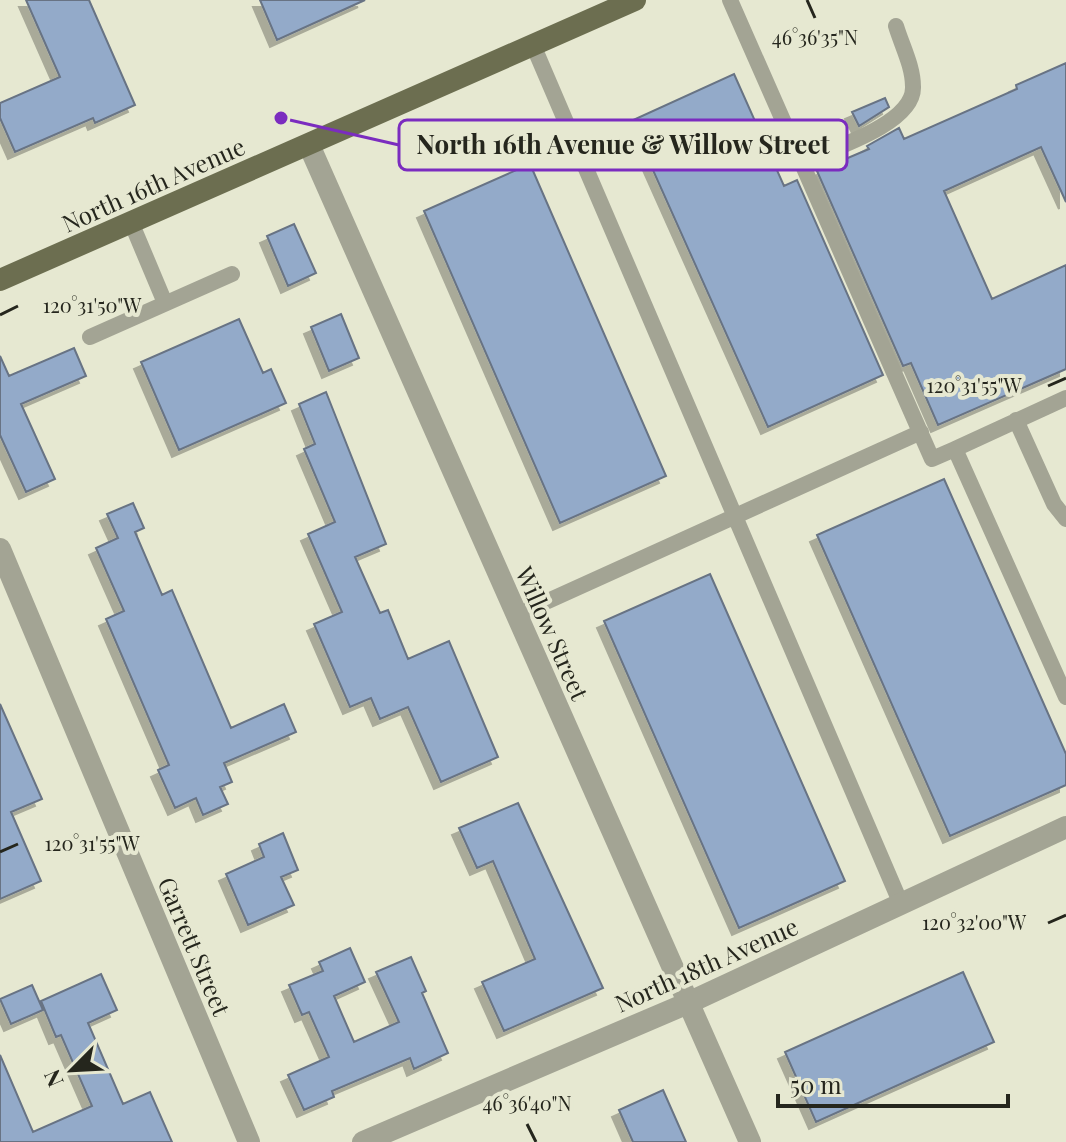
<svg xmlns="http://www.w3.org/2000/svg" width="1066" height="1142" viewBox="0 0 1066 1142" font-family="'Playfair Display',serif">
	<defs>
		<filter id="shadow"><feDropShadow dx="-7" dy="7" stdDeviation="0" flood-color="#0004"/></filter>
	</defs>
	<rect width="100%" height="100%" fill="#e6e8d1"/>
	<path fill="#93aac9" stroke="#677384" stroke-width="2" filter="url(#shadow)" d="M 26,0 L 89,0 L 135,105 L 95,123 L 93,118 L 15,152 L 0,118 L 0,103 L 60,77 Z
		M 260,0 L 365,0 L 277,40 Z
		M 1066,63 L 1066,202 L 1041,147 L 944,191 L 992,299 L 1066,265 L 1066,369 L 938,425 L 911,363 L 903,366 L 817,171 L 869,149 L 867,146 L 899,128 L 904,139 L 1017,89 L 1016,85 Z
		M 734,74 L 784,186 L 797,180 L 883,375 L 768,427 L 631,121 Z
		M 885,98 L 889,107 L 859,126 L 852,112 Z
		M 530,164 L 666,476 L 560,523 L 424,211 Z
		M 294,224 L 316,273 L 288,286 L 267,236 Z
		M 341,314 L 359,358 L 329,371 L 311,327 Z
		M 239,319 L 263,373 L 271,369 L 286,403 L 179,450 L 141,362 Z
		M 74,348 L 86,376 L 21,404 L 55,479 L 26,492 L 0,435 L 0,356 L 9,376 Z
		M 326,392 L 386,544 L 355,557 L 380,613 L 388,610 L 408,659 L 449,641 L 498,757 L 441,782 L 408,707 L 380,719 L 371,698 L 350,707 L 314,624 L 342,612 L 308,534 L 335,522 L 304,449 L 315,444 L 299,404 Z
		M 944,479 L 1066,754 L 1066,785 L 950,836 L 817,535 Z
		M 133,503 L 144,528 L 135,532 L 162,595 L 172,590 L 231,728 L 284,704 L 296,732 L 224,763 L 232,782 L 220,787 L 228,804 L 203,815 L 196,798 L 175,808 L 158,770 L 169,765 L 106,619 L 124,611 L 96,548 L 118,538 L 107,514 Z
		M 710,574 L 845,881 L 739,928 L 604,621 Z
		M 0,704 L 42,799 L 11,812 L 41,881 L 0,899 Z
		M 518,803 L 603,988 L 504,1031 L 482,982 L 535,959 L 493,861 L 477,868 L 459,828 Z
		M 283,833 L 298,870 L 281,877 L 294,905 L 248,925 L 226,874 L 264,857 L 259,844 Z
		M 350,948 L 365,982 L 334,996 L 354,1042 L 399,1022 L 376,972 L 411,957 L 426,991 L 422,993 L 448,1053 L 414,1069 L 410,1058 L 332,1091 L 334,1097 L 304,1110 L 288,1075 L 329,1057 L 309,1012 L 302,1015 L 289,985 L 323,971 L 319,962 Z
		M 963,972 L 994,1042 L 816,1122 L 785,1052 Z
		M 101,974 L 117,1010 L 88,1023 L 123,1104 L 150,1092 L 172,1142 L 0,1142 L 0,1055 L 33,1132 L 92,1106 L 61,1035 L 56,1037 L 41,1001 Z
		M 32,985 L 43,1010 L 11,1024 L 0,999 Z
		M 663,1090 L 686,1142 L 633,1142 L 619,1110 Z"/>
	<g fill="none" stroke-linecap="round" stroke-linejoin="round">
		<path stroke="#a3a494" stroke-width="16" d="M 730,0 L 932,459 L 955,449 L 1066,697
			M 533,45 L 901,904
			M 802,162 C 831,149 914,124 913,87 C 913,66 902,46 896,26
			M 131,222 L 165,303
			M 90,337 L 232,274
			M 1016,420 L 1054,504 L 1066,519
			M 955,449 L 1066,398
			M 517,615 L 921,432"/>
		<path stroke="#a3a494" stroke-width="22" d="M 309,145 L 750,1142
			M 0,549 L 249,1142
			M 363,1142 L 688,1003 L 1066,827"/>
		<path stroke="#6c6e50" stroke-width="22" d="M 0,280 L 635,0"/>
	</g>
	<path fill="none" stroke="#25261d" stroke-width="3" d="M 807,0 L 815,18M 0,315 L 18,306M 1048,386 L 1066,378M 0,852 L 18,844M 1048,923 L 1066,915M 527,1124 L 536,1142"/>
	<g text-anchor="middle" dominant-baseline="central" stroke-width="8" stroke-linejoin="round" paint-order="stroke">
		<g font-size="24" fill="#25261d" stroke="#e6e8d1">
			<text transform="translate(153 184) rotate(-24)">North 16th Avenue</text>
			<text transform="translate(553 633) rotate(66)">Willow Street</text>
			<text transform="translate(195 946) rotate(67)">Garrett Street</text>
			<text transform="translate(706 964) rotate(-24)">North 18th Avenue</text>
		</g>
	</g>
	<g font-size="20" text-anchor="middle" fill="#25261d" stroke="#e6e8d1" stroke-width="8" stroke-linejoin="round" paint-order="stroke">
		<text x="815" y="45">46°36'35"N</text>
		<text x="92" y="313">120°31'50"W</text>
		<text x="974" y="393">120°31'55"W</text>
		<text x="92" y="851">120°31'55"W</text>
		<text x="974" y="930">120°32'00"W</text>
		<text x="527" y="1111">46°36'40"N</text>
	</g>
	<path fill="none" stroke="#7b2cbf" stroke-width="3" d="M281 118L399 145"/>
	<circle fill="#7b2cbf" stroke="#e6e8d1" stroke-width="3" cx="281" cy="118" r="8"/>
	<rect fill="#e6e8d1" stroke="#7b2cbf" stroke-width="3" x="399" y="120" width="448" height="50" rx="8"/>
	<g font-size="26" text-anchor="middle" font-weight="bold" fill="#25261d">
		<text x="623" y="154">North 16th Avenue &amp; Willow Street</text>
	</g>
	<g transform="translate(72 1070) rotate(246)" stroke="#e6e8d1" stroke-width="6" paint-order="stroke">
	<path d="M0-6L14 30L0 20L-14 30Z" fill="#25261d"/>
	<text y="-12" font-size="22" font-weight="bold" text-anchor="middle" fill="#25261d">N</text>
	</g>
	<path d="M778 1094v12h230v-12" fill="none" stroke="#25261d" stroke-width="4"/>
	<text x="790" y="1094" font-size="24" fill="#25261d" stroke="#e6e8d1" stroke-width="6" paint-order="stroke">50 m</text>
</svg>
